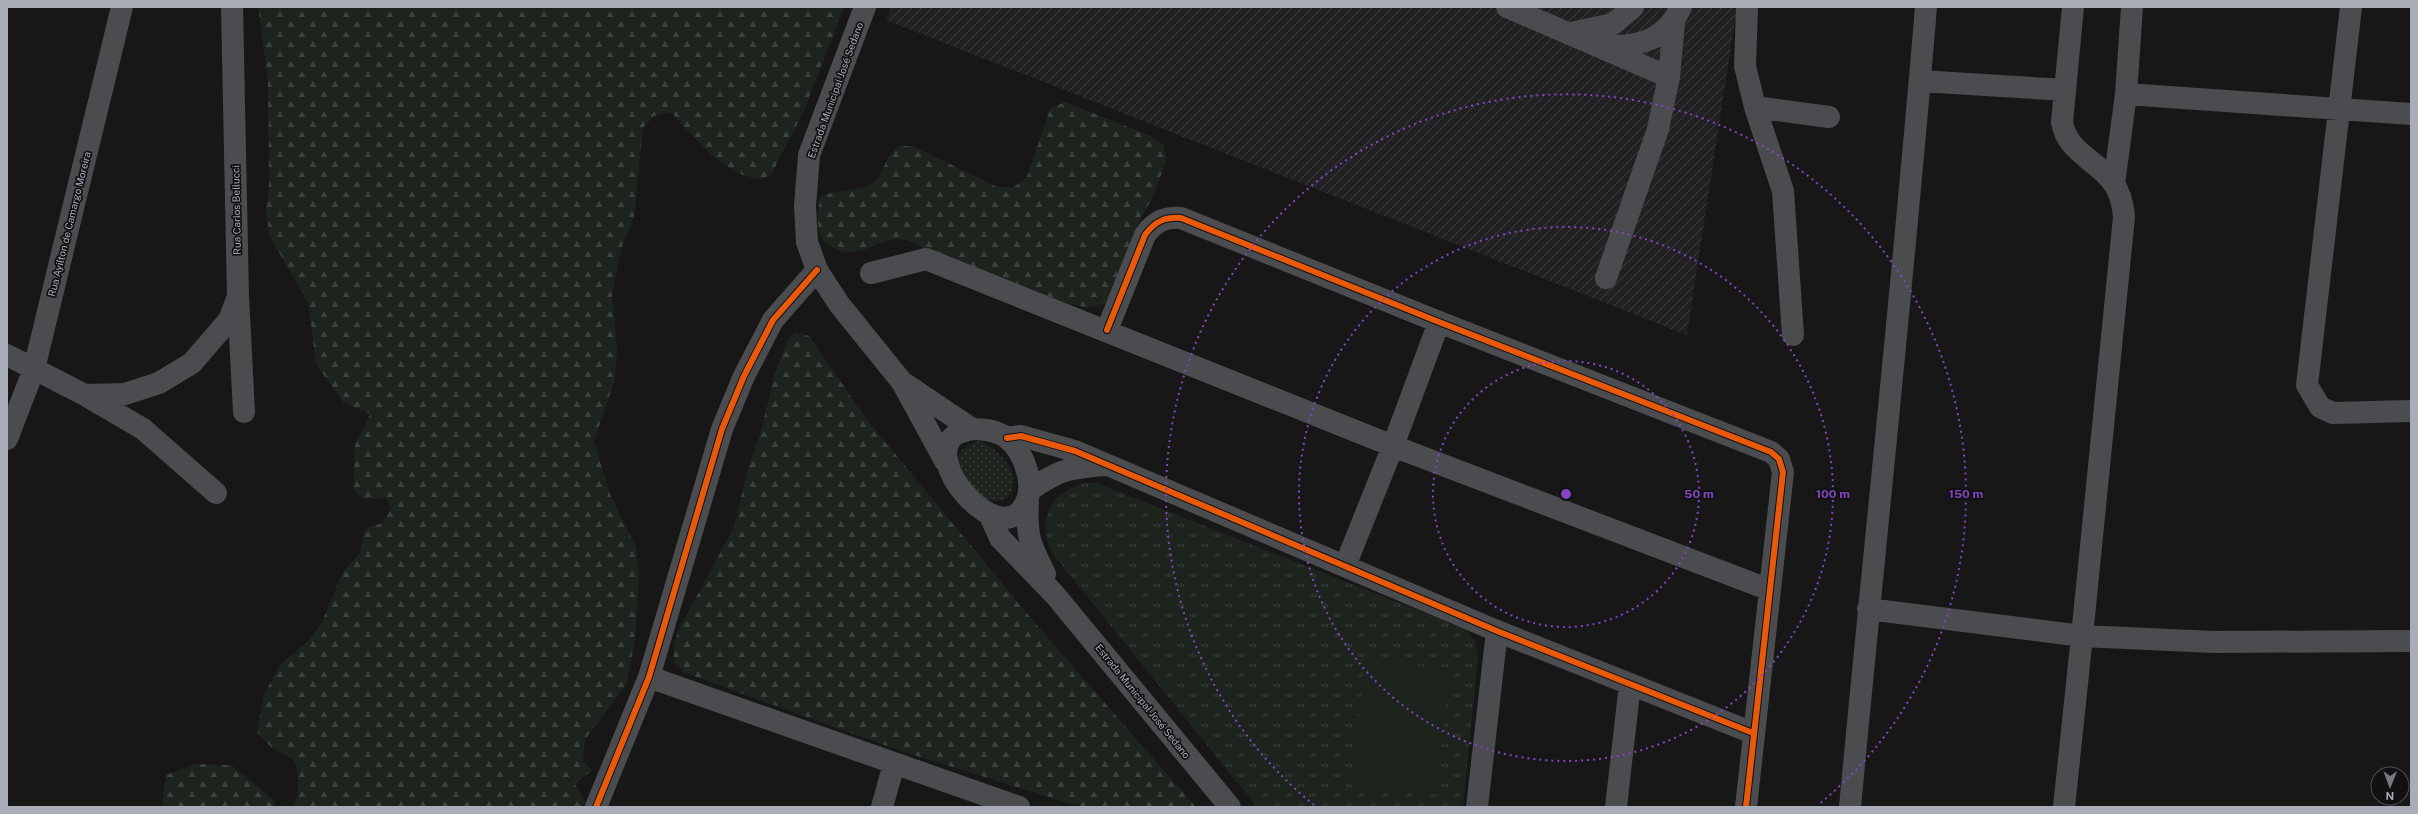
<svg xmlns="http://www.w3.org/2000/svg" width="2418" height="814" viewBox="0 0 2418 814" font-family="'Public Sans',sans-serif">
	<defs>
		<pattern id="industrial-furrows" width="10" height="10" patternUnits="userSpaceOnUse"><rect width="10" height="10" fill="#212123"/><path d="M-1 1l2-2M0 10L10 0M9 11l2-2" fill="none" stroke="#3e3f41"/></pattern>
		<pattern id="grass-dots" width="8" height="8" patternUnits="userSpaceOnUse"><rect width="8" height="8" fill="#1d241e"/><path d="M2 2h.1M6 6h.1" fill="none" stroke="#3b413d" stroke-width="1.8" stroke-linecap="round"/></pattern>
		<pattern id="forest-firs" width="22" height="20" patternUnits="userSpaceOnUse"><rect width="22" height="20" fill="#1d241e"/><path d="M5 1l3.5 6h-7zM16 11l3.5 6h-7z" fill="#3b413d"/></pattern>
		<pattern id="park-tufts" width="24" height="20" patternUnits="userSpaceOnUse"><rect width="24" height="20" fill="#1d241e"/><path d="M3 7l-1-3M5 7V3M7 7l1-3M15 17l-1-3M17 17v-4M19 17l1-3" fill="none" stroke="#3b413d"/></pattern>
	</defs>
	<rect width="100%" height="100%" fill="#171717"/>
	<path fill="url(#industrial-furrows)" d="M 891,7 L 1737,7 L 1687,335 L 886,20 Z"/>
	<path fill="url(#grass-dots)" d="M 981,441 C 1001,451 1031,483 1001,501 L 985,500 C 977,491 966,482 960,471 C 950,457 967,442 981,441 Z"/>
	<path fill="url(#forest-firs)" d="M 258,7 L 844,7 L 804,111 L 771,175 C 739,193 690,133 671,112 L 654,116 L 643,128 L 634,217 L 621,250 L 612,295 L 617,348 L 615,379 L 594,441 L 610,494 L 636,547 L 639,577 L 635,639 L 627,684 L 585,740 L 583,761 L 592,770 L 575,784 L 586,803 L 580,807 L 293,807 C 300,793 299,774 294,760 L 271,747 L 257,732 L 264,694 L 281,664 L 307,642 L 321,624 L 343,572 L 360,553 L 364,529 L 382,523 L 392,508 L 386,498 L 363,499 L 353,490 L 355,445 L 370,414 L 343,402 L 316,364 L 308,302 L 270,237 L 266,212 L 269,184 L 268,82 Z
		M 1065,102 L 1151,136 L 1164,145 L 1166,161 L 1153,197 L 1139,221 L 1114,294 L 1102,305 L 1086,307 L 1069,304 C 1027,288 984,272 942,256 C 929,252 919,243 906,240 C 879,233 861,266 828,245 C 814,236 818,210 820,196 L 834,192 L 865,188 L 878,179 L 888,158 L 899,146 L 914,146 L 997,187 L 1014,187 L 1027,177 L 1050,109 Z
		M 796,332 L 809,336 L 868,421 L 1035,623 L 1196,807 L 1081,807 L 901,751 L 685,673 L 674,662 L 674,646 L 678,631 L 734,527 L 749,465 L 760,435 L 775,373 L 789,336 Z
		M 195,764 L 231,765 L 274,800 L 274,807 L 162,807 L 166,775 Z"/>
	<path fill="url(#park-tufts)" d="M 1086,483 L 1096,483 L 1465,629 L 1475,641 L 1478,658 L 1463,807 L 1257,807 L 1052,553 C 1036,520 1050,491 1086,483 Z"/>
	<path fill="#1d241e" d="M 1365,660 L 1450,670 L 1434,794 L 1351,785 Z"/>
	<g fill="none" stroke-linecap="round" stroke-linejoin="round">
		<path stroke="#4b4c50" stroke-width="22" d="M 232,7 L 238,296 L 244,412
			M 865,7 L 809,155 L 805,206 L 807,242 L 817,270 L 839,304 L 902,382 L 945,461
			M 1507,7 L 1669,77
			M 1747,7 L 1745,66 L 1755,107 L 1829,117
			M 2351,7 L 2307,385 L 2320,407 L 2333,413 L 2411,411
			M 1571,33 L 1613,24 L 1633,7
			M 1607,46 C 1641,47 1666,39 1681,7
			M 1920,81 L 2065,90
			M 2126,94 L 2132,7
			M 1755,107 L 1783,191 L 1793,335
			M 2114,184 L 2126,94 L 2411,114
			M 871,273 L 926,259 L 1393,446 L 1770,590
			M 1606,278 L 1658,129 L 1669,77 L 1674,22
			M 1107,330 L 1145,235 C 1155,221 1165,217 1181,218 L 1439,322 L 1771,452 L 1779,459 L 1783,472 L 1746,807
			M 7,355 L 85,395 L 125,394 L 159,383 L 192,363 L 229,320 L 237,299
			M 905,384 L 972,429
			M 85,395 L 143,429 L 216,493
			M 972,429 C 984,429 997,430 1007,438 C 1025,453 1038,489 1022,509 C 995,545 921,460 955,435 C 959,432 967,431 972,429 Z
			M 1007,438 L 1021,436 L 1075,451 L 1497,631 L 1753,733
			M 7,439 L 34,369 L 122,7
			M 1030,490 C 1060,469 1069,468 1105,465
			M 1028,502 C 1026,536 1030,544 1045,574
			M 990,516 L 1000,538 L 1055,595 L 1230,807
			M 1345,566 L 1393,446 L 1439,322
			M 1868,609 L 2082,636 L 2124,217 C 2123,205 2121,194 2114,184 C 2099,161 2067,153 2062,122 L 2073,7
			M 649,677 L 1019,807
			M 596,807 L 649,677 L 722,429 L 744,376 L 773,320 L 817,270
			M 882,807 L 894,764
			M 1477,807 L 1497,631
			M 1616,807 L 1630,684
			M 1850,807 C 1875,540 1904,274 1926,7
			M 2064,807 L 2082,636 L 2214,642 L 2411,641"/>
		<defs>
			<path id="cycleway" d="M 1107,330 L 1145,235 C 1155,221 1165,217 1181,218 L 1439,322 L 1771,452 L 1779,459 L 1783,472 L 1746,807
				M 1007,438 L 1021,436 L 1075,451 L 1497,631 L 1753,733
				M 596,807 L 649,677 L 722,429 L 744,376 L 773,320 L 817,270"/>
		</defs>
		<use href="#cycleway" stroke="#111113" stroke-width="8"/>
		<use href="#cycleway" stroke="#e8590c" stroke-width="6"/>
	</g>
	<g fill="none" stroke="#8446be" stroke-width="2" stroke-dasharray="2 4">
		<circle cx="1566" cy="494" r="133"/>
		<circle cx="1566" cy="494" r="267"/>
		<path d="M1314 805A400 400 0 1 1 1818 805"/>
	</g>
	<g text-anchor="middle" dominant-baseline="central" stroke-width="3.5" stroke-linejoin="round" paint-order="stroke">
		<g font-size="10" fill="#a8adb8" stroke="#111113">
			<text transform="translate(835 90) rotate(-70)">Estrada Municipal José Sedano</text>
			<text transform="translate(236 210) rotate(-91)">Rua Carlos Bellucci</text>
			<text transform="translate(69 224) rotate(-76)">Rua Ayilton de Camargo Moreira</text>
			<text transform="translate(1143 701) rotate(51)">Estrada Municipal José Sedano</text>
		</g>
	</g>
	<circle cx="1566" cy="494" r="6" fill="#8446be" stroke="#111113" stroke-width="2"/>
	<g font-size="12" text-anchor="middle" font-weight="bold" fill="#8446be" stroke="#111113" stroke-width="3.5" stroke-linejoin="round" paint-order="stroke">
		<text x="1699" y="498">50 m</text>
		<text x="1833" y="498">100 m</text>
		<text x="1966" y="498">150 m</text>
	</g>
	<rect width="2418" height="814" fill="none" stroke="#a8adb8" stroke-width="16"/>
	<g transform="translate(2390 786) rotate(181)"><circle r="19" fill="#111113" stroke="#4d4f55"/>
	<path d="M0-3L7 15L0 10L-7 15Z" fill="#757880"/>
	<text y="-6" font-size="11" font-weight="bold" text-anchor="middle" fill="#a8adb8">N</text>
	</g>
</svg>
